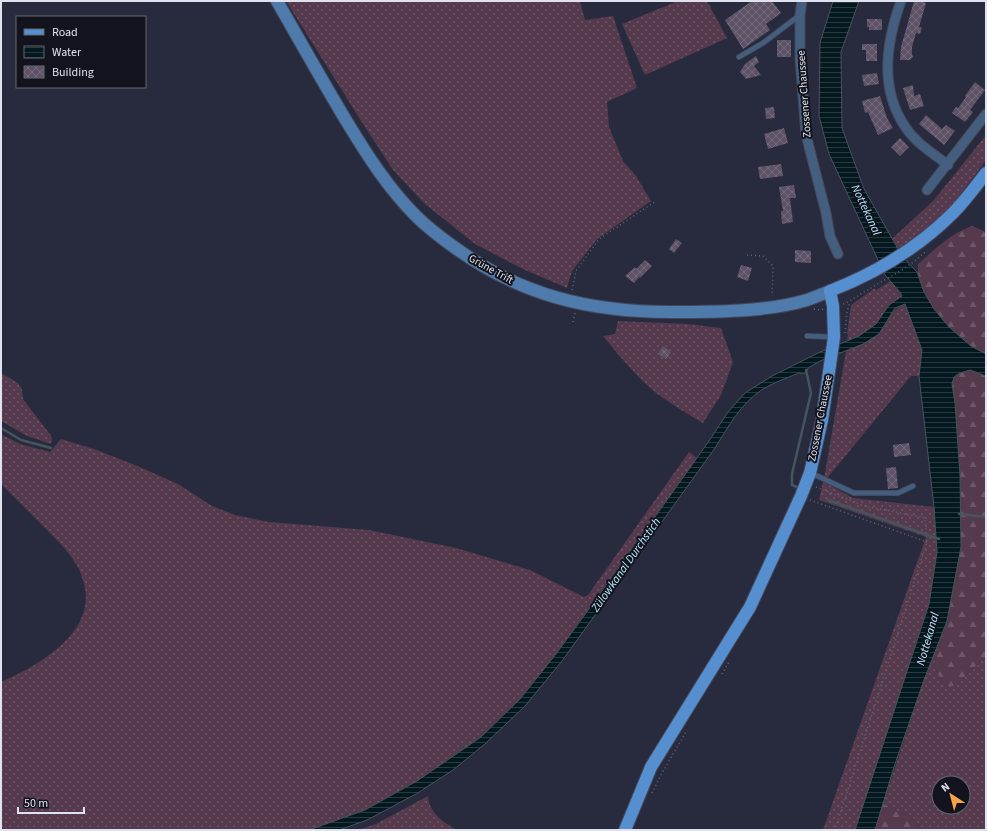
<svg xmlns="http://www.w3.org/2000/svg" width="987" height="831" viewBox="0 0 987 831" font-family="'Source Sans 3',sans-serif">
	<defs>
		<pattern id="grass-dots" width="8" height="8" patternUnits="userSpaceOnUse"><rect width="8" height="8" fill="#553a4d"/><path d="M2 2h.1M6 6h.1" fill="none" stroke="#6d5667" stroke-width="1.8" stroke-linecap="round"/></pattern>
		<pattern id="forest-firs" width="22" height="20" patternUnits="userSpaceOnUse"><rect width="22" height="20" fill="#553a4d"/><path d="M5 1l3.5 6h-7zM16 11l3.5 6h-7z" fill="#6d5667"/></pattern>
		<pattern id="water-rules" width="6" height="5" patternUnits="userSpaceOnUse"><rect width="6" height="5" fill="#04181f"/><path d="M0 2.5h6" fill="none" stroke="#283940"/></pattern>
		<pattern id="building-cross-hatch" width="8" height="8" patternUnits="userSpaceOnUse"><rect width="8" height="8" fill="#5d5266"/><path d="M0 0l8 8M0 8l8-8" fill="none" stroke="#746b7c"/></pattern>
	</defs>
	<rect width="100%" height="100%" fill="#282a3d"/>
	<path fill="url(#grass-dots)" fill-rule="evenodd" d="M 286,1 L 580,1 L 585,20 L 613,16 L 637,88 L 607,102 L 609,127 L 623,161 L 636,176 L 651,201 L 597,239 L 572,271 L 567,288 L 523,269 L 475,244 L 425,204 L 393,170 L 358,116 Z
		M 678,1 L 707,1 L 727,38 L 645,75 L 622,24 Z
		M 986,135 L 986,160 L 949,210 L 907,247 L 905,245 L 898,250 L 892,239 L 934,200 Z
		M 891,281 L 902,296 L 889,305 L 876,324 L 859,336 L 847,341 L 848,335 L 847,334 L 851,305 L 875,288 L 876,290 Z
		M 905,304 L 922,350 L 919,376 L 911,376 L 824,482 L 853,498 L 934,507 L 937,552 L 929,604 L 855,830 L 823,830 L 926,537 L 819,500 L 825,473 L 846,351 C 856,346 870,342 879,333 C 890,321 887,312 905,304 Z
		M 618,321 L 688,324 L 721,328 L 733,362 L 721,395 L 703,423 C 687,414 671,404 656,393 C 636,376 620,357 603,336 L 615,334 Z
		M 1,373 L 18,383 L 22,389 L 23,399 L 52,437 L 51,444 L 27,436 L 1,421 Z
		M 1,434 L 20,444 L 50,452 L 61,439 L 94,449 L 135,465 L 178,484 L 212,506 L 235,515 L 269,522 L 369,530 L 456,548 L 530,570 L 584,597 L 588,595 L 689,452 L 697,458 L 556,654 L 520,699 L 481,737 L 417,781 L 365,810 L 309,830 L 1,830 L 1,682 C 38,666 97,632 84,584 C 82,577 80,569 76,564 C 68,551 57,540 46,529 C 31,514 16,499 1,484 Z
		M 947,621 L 934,665 L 941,681 L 947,686 L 956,686 L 966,675 L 986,657 L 986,830 L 923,830 L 911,817 L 883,804 L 924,680 ZM 939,783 L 963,783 L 963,807 L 939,807 Z
		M 428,796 C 429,813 443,822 457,830 L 358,830 L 376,824 Z"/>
	<path fill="url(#forest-firs)" d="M 972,226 L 984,231 L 986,236 L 986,354 C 981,351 974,349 970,345 C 947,328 915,294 918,264 C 934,250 951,233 972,226 Z
		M 970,370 L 986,376 L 986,657 L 966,675 L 956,686 L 947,686 L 941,681 L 934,665 L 947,621 L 961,547 L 960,475 L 955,403 L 952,384 L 954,377 L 960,373 Z
		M 883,804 L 911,817 L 923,830 L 875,830 Z"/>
	<path fill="url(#water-rules)" stroke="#46555d" d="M 833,1 L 859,1 L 841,52 L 842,128 L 864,189 L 902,256 L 917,272 L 924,292 L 934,309 L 949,327 L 971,346 L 986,354 L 986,376 L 970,370 L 960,373 L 954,377 L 952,384 L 955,403 L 960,475 L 961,547 L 947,621 L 924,680 L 894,767 L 875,830 L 855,830 L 929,604 L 937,552 L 934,507 L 919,376 L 922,350 L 905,304 L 895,308 L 879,334 L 863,344 L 820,361 L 808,368 L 807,371 L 803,374 L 799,373 C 787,378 775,382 763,389 C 741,403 728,427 715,448 L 562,661 L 525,706 L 485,744 L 453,770 L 416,794 L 367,820 L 339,830 L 309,830 L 365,810 L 417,781 L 481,737 L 520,699 L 556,654 L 608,583 L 709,441 L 728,412 L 745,393 L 772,376 L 818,353 L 859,336 L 876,324 L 889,305 L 902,296 L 900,292 L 885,275 L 829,154 L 819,116 L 820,43 Z"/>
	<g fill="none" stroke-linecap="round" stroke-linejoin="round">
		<path stroke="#46555d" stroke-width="2.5" d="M 1,428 L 21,440 L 51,448
			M 797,487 L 792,485 L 792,474 L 811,393 L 806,370
			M 828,500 L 939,539
			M 959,514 L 986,517"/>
	</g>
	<path fill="url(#building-cross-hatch)" d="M 752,1 L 772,1 L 781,13 L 766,24 L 770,30 L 743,49 L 725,20 Z
		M 914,1 L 920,1 L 926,3 L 919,27 L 922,27 L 920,34 L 916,33 L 912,47 L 912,54 L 913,57 L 910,60 L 900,60 L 901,47 Z
		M 867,19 L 882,19 L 882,30 L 869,30 L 869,27 L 867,27 Z
		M 777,40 L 791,40 L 791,57 L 777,57 Z
		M 862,44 L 877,44 L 877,61 L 866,61 L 866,50 L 862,50 Z
		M 756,56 L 759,62 L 754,66 L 761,75 L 746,79 L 740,72 L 745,64 Z
		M 877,73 L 879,84 L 864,86 L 862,75 Z
		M 975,82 L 985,90 L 970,110 L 973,112 L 965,122 L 952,113 L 956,107 L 958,108 L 966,97 L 965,96 Z
		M 913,85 L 914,96 L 920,94 L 924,106 L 910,110 L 903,88 Z
		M 880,96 L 887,118 L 893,128 L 878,135 L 868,112 L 865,113 L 862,101 Z
		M 774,107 L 775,118 L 766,119 L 765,108 Z
		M 926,115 L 942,129 L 946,125 L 955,131 L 944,145 L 919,124 Z
		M 784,128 L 788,143 L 768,149 L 764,134 Z
		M 900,138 L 909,147 L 900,156 L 891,147 Z
		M 781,164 L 783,176 L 760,179 L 758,167 Z
		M 794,185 L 796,198 L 790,198 L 793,222 L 782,224 L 781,211 L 783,211 L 779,187 Z
		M 676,239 L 682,243 L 674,253 L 669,249 Z
		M 795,250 L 811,251 L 811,263 L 795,262 Z
		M 645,260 L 652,266 L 640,278 L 639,277 L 634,283 L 625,276 L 635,267 L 636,269 Z
		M 741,265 L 752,268 L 748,281 L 737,277 Z
		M 663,346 L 671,352 L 666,359 L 658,354 Z
		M 909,443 L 911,455 L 894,457 L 893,445 Z
		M 896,467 L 898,488 L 888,489 L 886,468 Z"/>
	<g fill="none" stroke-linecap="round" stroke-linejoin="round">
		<defs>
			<path id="lane" d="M 739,57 L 763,43 L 800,15
				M 807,336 L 834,337
				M 811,473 L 854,493 L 898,493 L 913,486"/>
			<path id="street" d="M 802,1 L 800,15 L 800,58 L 806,135 L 826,213 L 830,236 L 838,254
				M 901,1 C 886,43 879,89 906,128 C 916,143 934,154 948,165
				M 927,190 L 986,114"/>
			<path id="secondary" d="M 277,1 C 300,41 323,82 347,122 C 367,155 388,188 416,216 C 427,227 440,237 454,247 C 520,295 589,312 671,312 C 713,312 767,312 807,300 C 815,297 823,294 830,291"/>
			<path id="primary" d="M 625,830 L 651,767 L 750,607 L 801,496 L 810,473 L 822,420 L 830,365 L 834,337 L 833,306 L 830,291 C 876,273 918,248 953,213 C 965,201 975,187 986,173"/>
		</defs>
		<use href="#lane" stroke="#454759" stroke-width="6"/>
		<use href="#street" stroke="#454759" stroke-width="11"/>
		<use href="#secondary" stroke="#454759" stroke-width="14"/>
		<use href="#primary" stroke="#454759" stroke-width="14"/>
		<path stroke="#646677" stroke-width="1.5" stroke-dasharray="1 3" stroke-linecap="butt" d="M 747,255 L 763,256 L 773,266 L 772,296
			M 572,290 L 576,271 L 599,239 L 656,201
			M 843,304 C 851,301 857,296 864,292 C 885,279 910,268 927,250
			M 814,309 L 819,310 L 824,309
			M 573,322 L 575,313
			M 845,333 L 847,312 L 850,302
			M 816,487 L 865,506 L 925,518 L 927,542 L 835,830
			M 810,500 L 927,542
			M 722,674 L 730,660
			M 652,793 L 662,773 L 687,730"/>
		<use href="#lane" stroke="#435e7e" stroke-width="4.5"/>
		<use href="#street" stroke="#435e7e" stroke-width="9"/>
		<use href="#secondary" stroke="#4e7aac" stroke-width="12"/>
		<use href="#primary" stroke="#558fcf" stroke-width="12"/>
	</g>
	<g text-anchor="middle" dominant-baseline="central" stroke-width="4" stroke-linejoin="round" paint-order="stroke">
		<g font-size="11" fill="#e0e2ef" stroke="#12131c">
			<text transform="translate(804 94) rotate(-94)">Zossener Chaussee</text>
			<text transform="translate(491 269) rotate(29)">Grüne Trift</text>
			<text transform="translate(820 418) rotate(-79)">Zossener Chaussee</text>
		</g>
		<g font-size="12" font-style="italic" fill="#b3eaff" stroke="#12131c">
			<text transform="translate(866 210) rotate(65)">Nottekanal</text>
			<text transform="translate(626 565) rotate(-55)">Zülowkanal Durchstich</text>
			<text transform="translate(928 639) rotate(-74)">Nottekanal</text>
		</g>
	</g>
	<rect width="987" height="831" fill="none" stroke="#e0e2ef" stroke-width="4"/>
	<rect x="16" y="16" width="130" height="72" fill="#12131c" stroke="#646670"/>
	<rect x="24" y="29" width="20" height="6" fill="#558fcf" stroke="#646670"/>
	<text x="52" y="36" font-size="12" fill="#e0e2ef">Road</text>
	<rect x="24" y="46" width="20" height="12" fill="url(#water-rules)" stroke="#646670"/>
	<text x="52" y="56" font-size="12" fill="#e0e2ef">Water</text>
	<rect x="24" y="66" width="20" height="12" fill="url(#building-cross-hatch)" stroke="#646670"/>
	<text x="52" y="76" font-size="12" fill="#e0e2ef">Building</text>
	<g transform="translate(951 795) rotate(324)"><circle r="19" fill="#12131c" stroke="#646670"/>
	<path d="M0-3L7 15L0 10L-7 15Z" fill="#f6a247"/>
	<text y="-6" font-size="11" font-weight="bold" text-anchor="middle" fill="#e0e2ef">N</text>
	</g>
	<path d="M18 807v6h66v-6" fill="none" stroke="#e0e2ef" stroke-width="2"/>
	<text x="24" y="807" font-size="12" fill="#e0e2ef" stroke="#12131c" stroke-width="3" paint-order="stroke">50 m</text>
</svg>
